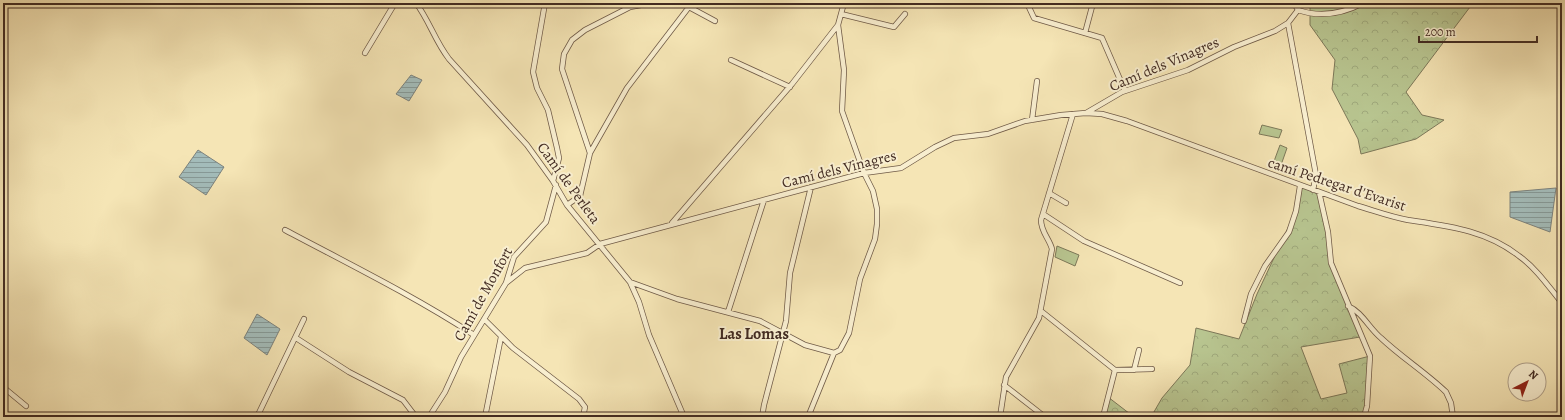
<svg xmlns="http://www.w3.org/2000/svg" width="1565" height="420" viewBox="0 0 1565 420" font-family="Alegreya,serif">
	<defs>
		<pattern id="forest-crowns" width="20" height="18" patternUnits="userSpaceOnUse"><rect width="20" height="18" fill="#b8c590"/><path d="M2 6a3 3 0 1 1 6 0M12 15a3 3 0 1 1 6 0" fill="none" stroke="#9fa97c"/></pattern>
		<pattern id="water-rules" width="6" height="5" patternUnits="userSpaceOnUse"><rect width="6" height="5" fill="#a3bcba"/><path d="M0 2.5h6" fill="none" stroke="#869997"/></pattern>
	</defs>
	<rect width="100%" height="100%" fill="#f5e5b5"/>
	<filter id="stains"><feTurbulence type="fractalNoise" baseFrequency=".005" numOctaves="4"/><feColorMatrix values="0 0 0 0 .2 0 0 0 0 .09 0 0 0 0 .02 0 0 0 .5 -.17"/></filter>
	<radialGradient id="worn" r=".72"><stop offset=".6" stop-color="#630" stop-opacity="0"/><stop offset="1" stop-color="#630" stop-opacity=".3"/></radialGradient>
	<path fill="url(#forest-crowns)" stroke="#7d7859" d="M 1298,3 L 1473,3 L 1406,92 L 1422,115 L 1444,120 L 1416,139 L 1361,154 L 1358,139 L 1332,89 L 1335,60 L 1310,25 L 1310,7 Z
		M 1300,186 L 1320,195 L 1331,263 L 1360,337 L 1301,347 L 1321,399 L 1347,393 L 1339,364 L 1370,356 L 1364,417 L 1151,417 L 1162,398 L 1190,365 L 1196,328 L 1239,339 L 1257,294 L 1296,211 Z
		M 1108,397 L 1134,417 L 1103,417 Z"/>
	<path fill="#b8c590" stroke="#7d7859" d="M 1262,125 L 1282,130 L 1279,138 L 1259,134 Z
		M 1280,145 L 1287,148 L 1280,168 L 1273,164 Z
		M 1057,246 L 1079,255 L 1075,266 L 1055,257 Z"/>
	<path fill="url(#water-rules)" stroke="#7c827d" d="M 411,75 L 422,80 L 409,101 L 396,94 Z
		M 198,150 L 224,167 L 206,195 L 179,177 Z
		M 1556,188 L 1550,232 L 1510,217 L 1510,192 Z
		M 257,314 L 280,329 L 267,355 L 244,338 Z"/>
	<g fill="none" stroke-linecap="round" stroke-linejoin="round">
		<defs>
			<path id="minor" d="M 416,3 C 429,20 435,41 449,59 L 527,145 L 553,181 L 567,205 L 630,282 L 639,302 L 649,335 L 684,417
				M 545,3 L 533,72 L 537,88 L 548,110 L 557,148 L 559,158 L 553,181
				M 679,3 L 689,7
				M 1027,3 L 1034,18 L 1102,38 L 1125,91
				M 1294,3 L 1298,10
				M 841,14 L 894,27 L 905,14
				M 1288,23 L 1316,175 L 1313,190
				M 1085,33 L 1093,3
				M 365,53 L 395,3
				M 731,60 L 790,87
				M 1086,113 L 1102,114 L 1127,121 L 1358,206 C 1375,211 1391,217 1408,220 C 1448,226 1486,230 1519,256 C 1536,268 1549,287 1562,303
				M 1032,120 L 1037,81
				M 590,153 L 627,88 L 689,7 L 715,21
				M 1319,192 L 1328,232 L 1331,263 L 1370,356 L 1367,406 L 1364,417
				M 1049,193 L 1066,203
				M 567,205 L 580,196 L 590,153 L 562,69 L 564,54 L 572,40 L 585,30 L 630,7 L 652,3
				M 1043,214 L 1084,241 L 1180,283
				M 672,223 L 792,84 L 838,25
				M 285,230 C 349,264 414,296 474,335
				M 630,282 L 677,299 L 760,321 L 805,345 L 834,353
				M 506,283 L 525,268 L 587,253 L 600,244 L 864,173 L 901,168 L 935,147 L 954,138 L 988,134 L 1025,121 L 1061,115 L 1086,113 L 1122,92 L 1188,70 L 1234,47 L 1275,31 L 1288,23 L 1298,10 C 1321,18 1342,14 1363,3
				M 1348,306 C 1362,312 1369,328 1381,338 C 1401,357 1425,372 1446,392 L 1451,403 L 1453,417
				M 1041,311 L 1115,370 L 1103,417
				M 728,312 L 764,200
				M 484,319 L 513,348 L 579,399 L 585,407 L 583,417
				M 1244,321 L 1251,294 L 1265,266 L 1289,232 L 1296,211 L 1300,186
				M 296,338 L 349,372 L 403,400 L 416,417
				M 1115,370 L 1152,369
				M 1134,370 L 1139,350
				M 1004,385 L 1045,417
				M 3,387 L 26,406
				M 257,417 L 304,319
				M 429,417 L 445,392 L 461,357 L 506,283 L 514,257 L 546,222 L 556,185
				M 485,417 L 501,337
				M 762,417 L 764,405 L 786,321 L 790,273 L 811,187
				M 808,417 L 834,353 L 840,350 L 849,333 L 860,279 L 875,239 L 877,224 L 877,209 L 873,191 L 864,173 L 842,111 L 844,70 L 838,25 L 844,3
				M 1000,417 L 1006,377 L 1039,318 L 1052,249 C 1049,238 1041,232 1041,220 L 1073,114"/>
		</defs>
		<use href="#minor" stroke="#6f5a47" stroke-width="6"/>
		<use href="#minor" stroke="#f8eecf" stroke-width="4.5"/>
	</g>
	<g text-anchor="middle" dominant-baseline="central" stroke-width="4" stroke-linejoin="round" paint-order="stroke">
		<g font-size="15" fill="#422b22" stroke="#f8eecf">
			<text transform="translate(1164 64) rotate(-23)">Camí dels Vinagres</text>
			<text transform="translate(839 169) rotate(-14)">Camí dels Vinagres</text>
			<text transform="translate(569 183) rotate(54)">Camí de Perleta</text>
			<text transform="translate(1337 184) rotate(18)">camí Pedregar d'Evarist</text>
			<text transform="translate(483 294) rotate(-61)">Camí de Monfort</text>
		</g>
		<g font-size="16" font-weight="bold" fill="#422b22" stroke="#f8eecf">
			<text x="754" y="334">Las Lomas</text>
		</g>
	</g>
	<rect width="1565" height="420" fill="none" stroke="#f5e5b5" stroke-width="16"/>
	<rect x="4" y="4" width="1557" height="412" fill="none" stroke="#422b22" stroke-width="2"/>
	<rect x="8" y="8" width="1549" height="404" fill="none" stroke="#422b22"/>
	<g transform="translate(1527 382) rotate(42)"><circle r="19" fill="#f8eecf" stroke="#afa08a"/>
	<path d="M0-3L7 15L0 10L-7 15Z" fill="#8f2418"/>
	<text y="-6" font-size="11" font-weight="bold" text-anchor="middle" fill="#422b22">N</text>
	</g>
	<path d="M1419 36v6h118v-6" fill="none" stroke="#422b22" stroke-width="2"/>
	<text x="1425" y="36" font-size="12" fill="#422b22" stroke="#f8eecf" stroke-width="3" paint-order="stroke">200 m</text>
	<rect width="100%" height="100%" filter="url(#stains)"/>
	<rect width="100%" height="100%" fill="url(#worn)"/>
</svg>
